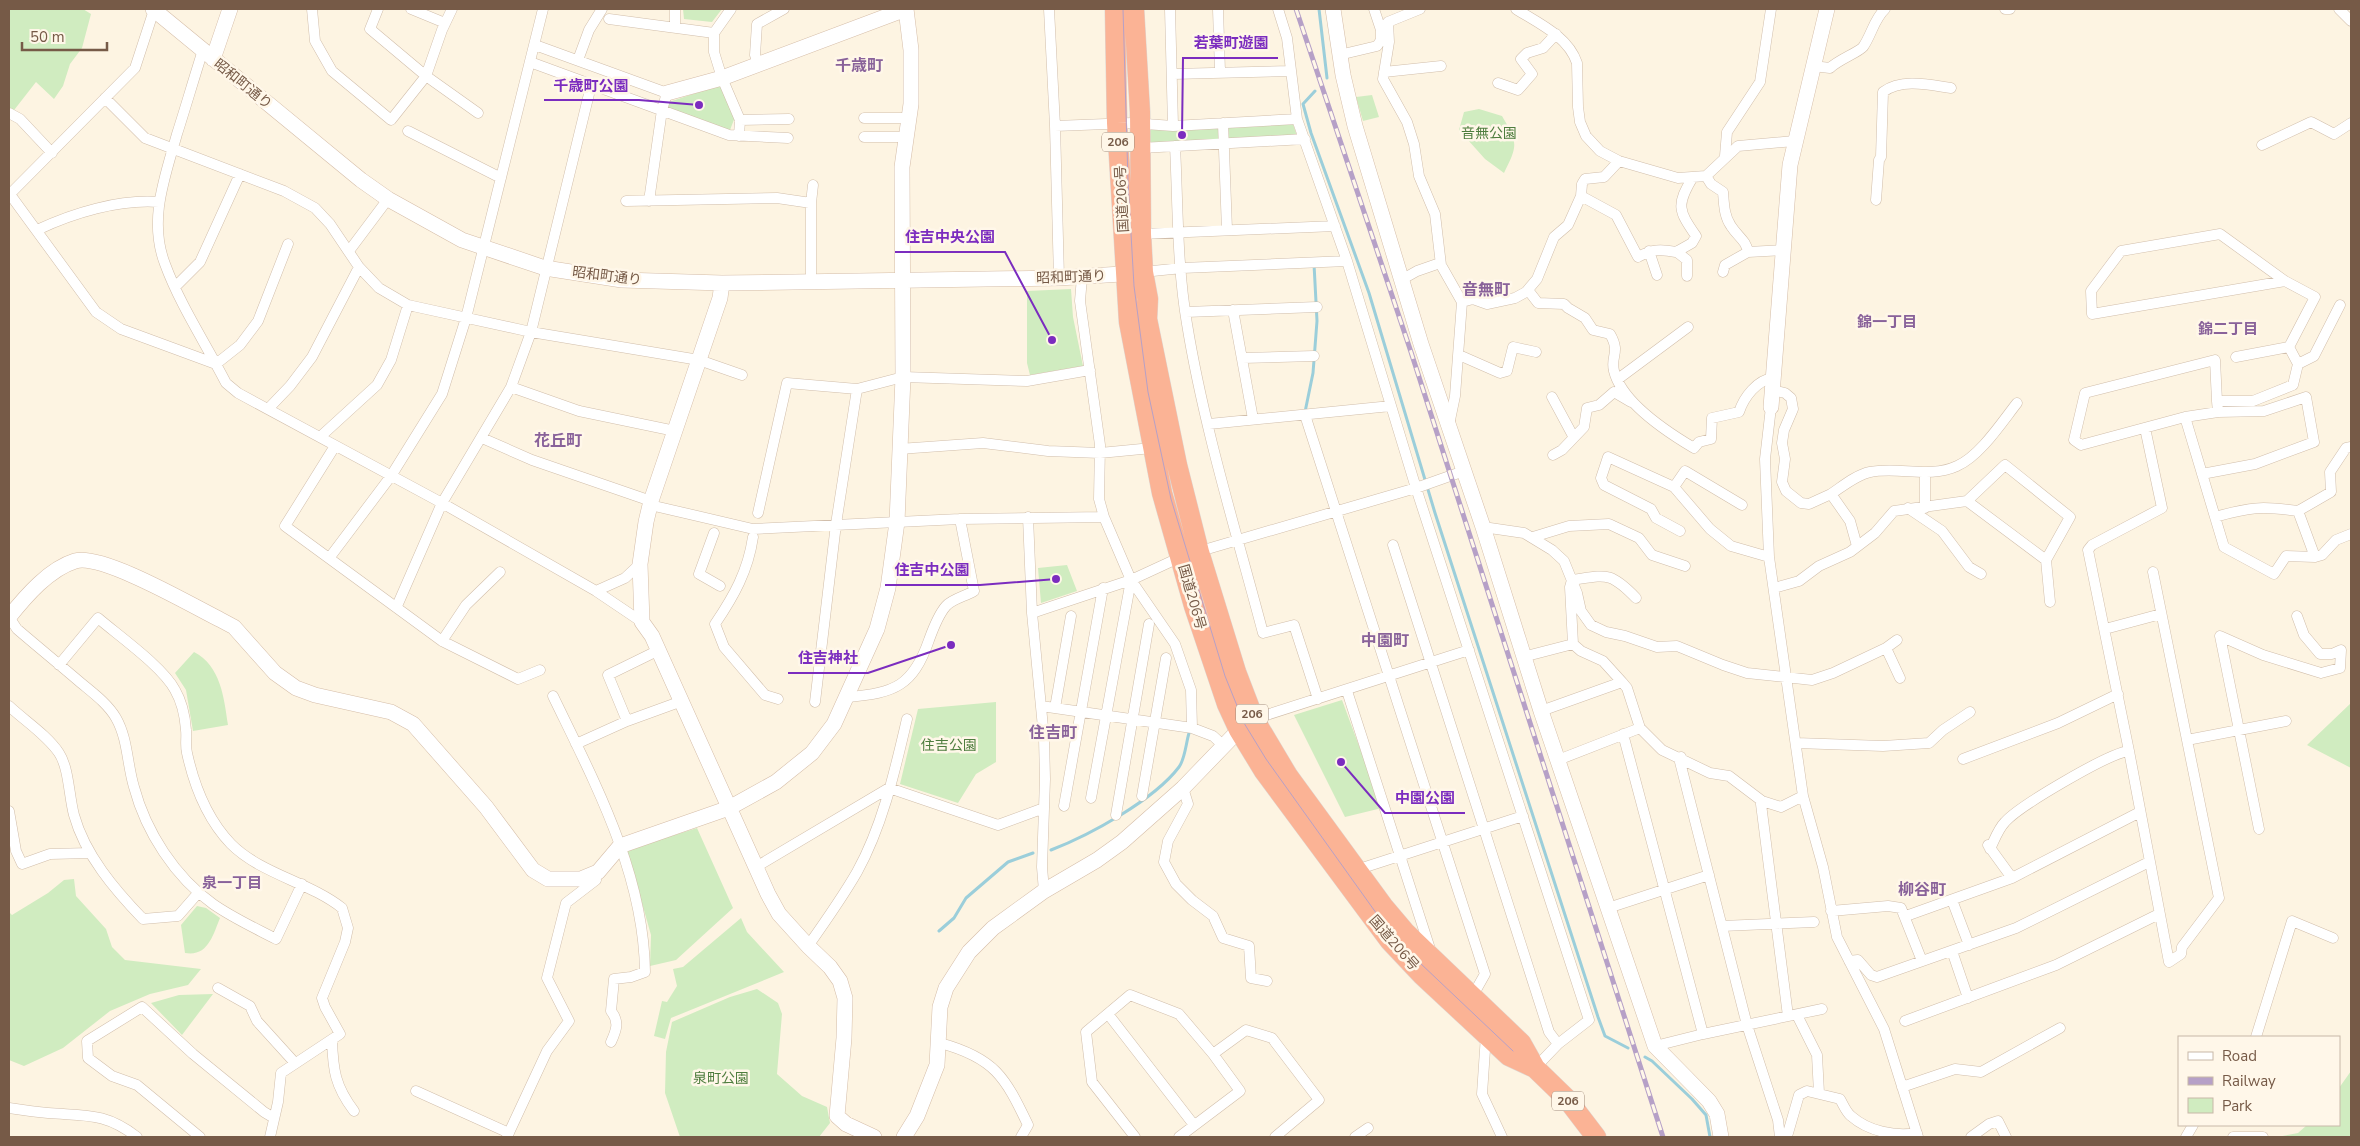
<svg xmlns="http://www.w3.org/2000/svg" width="2360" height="1146" viewBox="0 0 2360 1146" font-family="'Nunito Sans','Noto Sans JP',sans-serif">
	<rect width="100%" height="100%" fill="#fdf4e2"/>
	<path fill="#d0ecc0" d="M 9,9 L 83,9 L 91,14 L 82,48 L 70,64 L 63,86 L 54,99 L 36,82 L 11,114 L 9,113 Z
		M 683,9 L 722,9 L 712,22 L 684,19 Z
		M 720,85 L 735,117 L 730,130 L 668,108 L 669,102 Z
		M 1372,95 L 1379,117 L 1363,121 L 1356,97 Z
		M 1479,109 L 1502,116 C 1518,143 1518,145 1504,173 L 1485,159 L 1459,130 L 1464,112 Z
		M 1292,121 L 1297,136 L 1225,141 L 1225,125 Z
		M 1220,125 L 1220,142 L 1144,145 L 1143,126 Z
		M 1071,289 L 1073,317 L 1083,366 L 1030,375 L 1027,363 L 1027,291 Z
		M 1067,565 L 1077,591 L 1041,603 L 1038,568 Z
		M 194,652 C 221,666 224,698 228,725 L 193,731 L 186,690 L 175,673 Z
		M 1342,700 L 1382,808 L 1345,817 L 1294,715 Z
		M 996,702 L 996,762 L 976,774 L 958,803 L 900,784 L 918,709 Z
		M 2351,703 L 2351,768 L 2307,745 Z
		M 697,828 L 733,908 L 676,960 L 650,966 L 651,935 L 627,850 Z
		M 74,879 L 76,896 L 106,929 L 112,947 L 125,960 L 201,969 L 188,985 L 150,994 L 110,1011 L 63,1048 L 24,1066 L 9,1060 L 9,912 L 12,915 L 48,893 L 64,880 Z
		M 197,906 L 206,908 L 220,918 C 213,935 208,957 185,953 L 181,925 Z
		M 741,918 L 747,932 L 784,972 L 671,1018 L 665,1039 L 654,1036 L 662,1001 L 667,1002 L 677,986 L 673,969 L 683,967 Z
		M 757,989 L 778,1003 L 782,1014 L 777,1074 L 802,1096 L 827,1107 L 830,1123 L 819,1137 L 680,1137 L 665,1093 L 666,1052 L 672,1022 L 730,997 Z
		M 213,994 L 182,1035 L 151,1003 L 179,995 Z
		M 2351,1071 L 2351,1137 L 2277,1137 L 2298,1133 L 2307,1125 L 2339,1125 L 2339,1088 Z"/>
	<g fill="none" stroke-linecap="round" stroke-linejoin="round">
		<path stroke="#9bceda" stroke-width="3" d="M 1319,9 L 1327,78
			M 1315,91 L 1303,104 L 1311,133 L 1369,293 L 1435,513 L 1598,1017 L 1605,1036 L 1628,1048
			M 1305,412 L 1313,373 L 1317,321 L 1314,264
			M 1051,850 C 1090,835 1154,800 1179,767 C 1185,759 1186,743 1189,733
			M 939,931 L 954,918 L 966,898 L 1008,862 L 1033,853
			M 1645,1057 L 1652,1061 L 1692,1099 L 1706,1115 L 1710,1137"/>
		<defs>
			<path id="street" d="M 312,9 L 315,41 L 332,71 L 391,120 L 426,76 L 442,30 L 452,9
				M 378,9 L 370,29 L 426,76 L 478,113
				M 411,9 L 445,23
				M 675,9 L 675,26
				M 1049,9 L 1055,126 L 1059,278
				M 1170,9 L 1173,126
				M 1218,9 L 1220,72
				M 1278,9 L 1287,38 L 1297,119 L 1347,261 L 1416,488 L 1589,1020 L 1558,1044 L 1535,1068
				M 1374,9 L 1381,30
				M 1516,9 C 1538,23 1568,36 1577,63 L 1578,107 L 1580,122 L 1586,136 L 1600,151 L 1619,161 L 1678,178 L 1706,176 L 1738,146 L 1794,141
				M 2005,9 L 2010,9
				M 2339,9 L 2351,21
				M 609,19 L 714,33 L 731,9
				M 1388,22 L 1389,42 L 1383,79 L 1407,122 L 1414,144 L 1419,176 L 1435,214 L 1441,265 L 1462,302 L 1455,396 L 1449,425
				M 714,33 L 714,52 L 722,78 L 740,120 L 739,136
				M 535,45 L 667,93 L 662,110 L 649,201
				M 203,50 C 194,78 186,106 177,134 C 165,177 148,220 165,264 C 180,305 206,344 226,383 L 238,393 L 442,503 L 596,591 L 642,622
				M 1339,55 L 1377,46 L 1381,40 L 1381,30 L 1388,22 L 1420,9
				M 578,60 L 589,30 L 602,9
				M 530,62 L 729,135 L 788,138
				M 758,64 L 755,55 L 757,24 L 784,9
				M 1813,66 L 1830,68 C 1838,60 1859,52 1863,47 C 1872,34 1874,19 1885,9
				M 1384,72 L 1441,66
				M 1173,74 L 1291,71
				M 1498,83 L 1518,90 L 1532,74 L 1521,59 L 1527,53 L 1543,48 L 1556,34
				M 105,98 L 145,138 L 284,191 L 315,208 L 330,224 L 359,267 L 379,288 L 408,305 L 531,332 L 699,360 L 742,375
				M 9,113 L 20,119 L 52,153
				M 864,118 L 910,118
				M 740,120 L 789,119
				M 1223,123 L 1227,230
				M 1055,126 L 1132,123 L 1173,126 L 1297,119
				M 408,131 L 501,178
				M 864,137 L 906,137
				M 2262,145 L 2311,122 L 2334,134 L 2351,123
				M 1175,146 C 1178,205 1177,266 1187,324 C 1204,428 1236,531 1263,633 L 1294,625 L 1318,699
				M 1141,148 L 1305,139
				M 1725,156 L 1727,132 L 1760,82 L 1771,9
				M 1706,176 L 1711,184 L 1723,192 C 1724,204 1724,216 1731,226 C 1738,237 1746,240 1748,252 L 1783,250
				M 9,193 L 96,312 L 121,329 L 216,364 L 240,345 L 258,321 L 288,244
				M 10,194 L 135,68 L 154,10
				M 1581,196 L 1616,215 L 1638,257 C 1652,249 1661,249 1676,252 L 1692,243 L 1696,236 C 1678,210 1676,205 1693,177
				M 1876,200 L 1879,160 L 1881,157 L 1883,92 C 1902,78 1930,85 1951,88
				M 626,201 L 777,198 L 811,203
				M 37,230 C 73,213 119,199 159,202
				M 1141,234 L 1335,226
				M 349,251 L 388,199
				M 1649,251 L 1657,275
				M 1677,252 L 1687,260 L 1687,276
				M 1143,272 L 1182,268 L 1347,261
				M 1723,272 L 1725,265 L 1748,252
				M 1082,277 L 1080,301 L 1100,445 L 1099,499 L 1104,517 L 1131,580 L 1175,644 L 1191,690 L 1192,728
				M 811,280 L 811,203 L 813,185
				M 1401,280 L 1417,271 L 1440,263
				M 175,287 L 200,262 L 240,174
				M 1528,290 L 1538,303 L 1564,304 L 1568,308 L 1585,318 L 1593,330 L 1610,334 C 1621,353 1610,356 1614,371 C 1622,403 1667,432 1694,448 L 1699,442 L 1711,439 L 1712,418 L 1739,412 C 1744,397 1757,380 1773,378
				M 1462,302 L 1473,299 L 1487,304 L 1515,298 L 1526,292 L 1537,279 L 1554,237 L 1568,225 L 1581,196 L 1582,184 L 1585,179 L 1604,177 L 1619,161
				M 1233,310 L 1253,419
				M 1186,312 L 1317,307
				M 1459,355 L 1500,373 L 1507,371 L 1513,347 L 1536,352
				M 2236,357 L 2289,347
				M 1242,358 L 1314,356
				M 2298,364 L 2314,356 L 2340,305
				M 1618,379 L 1688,327
				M 511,387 L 579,411 L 675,431
				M 857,389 L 903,377 L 1027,381 L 1090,370
				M 1772,390 L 1785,393 L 1791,398 L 1793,409 L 1784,430 L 1782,443 L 1785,459 L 1782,482 L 1786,491 L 1801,503 L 1809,504 L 1831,494 L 1850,521 L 1857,546
				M 1552,397 L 1573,436
				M 2217,401 L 2215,360 L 2085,393 L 2074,440 L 2081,445 L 2185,417 L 2218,412 L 2217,401 L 2253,401 L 2293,385 L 2298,364 L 2289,347 L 2315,297 L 2285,281 L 2220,234 L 2121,251 L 2091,291 L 2092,314 L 2285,281
				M 1771,407 L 1765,459 L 1769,557 L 1803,796 L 1823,867 L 1837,937 L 1884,1029 L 1918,1137
				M 268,409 L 290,386 L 312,357 L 359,267
				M 1305,415 L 1485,974 L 1472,997
				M 2185,417 L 2224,547 L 2274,574 L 2286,556 L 2315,557 L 2322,555 L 2336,540 L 2351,534
				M 1209,424 L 1391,406
				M 2145,428 L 2162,508 L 2092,545 L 2088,550 L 2129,751 L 2169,962 L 2181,954 L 2182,947 L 2219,898 L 2153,572
				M 320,437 L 377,385 L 391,360 L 408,305
				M 482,438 L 532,460 L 651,501
				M 335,446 L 285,526 L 442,641 L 518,679 L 540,670
				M 899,449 L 983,443 L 1048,451 L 1100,453 L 1152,448
				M 1553,455 L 1562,450 L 1584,427 L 1587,408 L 1599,405 L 1614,392 L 1631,402
				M 2202,474 L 2255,464 L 2314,442 L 2306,397 L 2264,411 L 2218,412
				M 1674,487 L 1685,471 L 1742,505
				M 1831,494 C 1843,486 1856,475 1870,472 C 1899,466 1929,479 1957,466 C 1980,456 2002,422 2017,403
				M 1967,501 L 2005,465 L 2070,517 L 2046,560
				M 650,505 L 753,529 L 960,519 L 1104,517
				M 1908,508 L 1942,531 L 1969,567 L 1981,574
				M 1925,508 L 1925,473
				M 2298,511 L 2331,492 L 2330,472 L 2346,448 L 2351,447
				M 758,513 L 787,383 L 857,389 L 836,524 L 815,702
				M 1028,517 L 1032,613 L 1044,738 L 1045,779 L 1042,867 L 1044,891
				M 2215,517 C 2250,507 2262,506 2298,511 L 2315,557
				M 1483,527 L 1524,533 L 1552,550 L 1564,561 L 1577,593 L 1581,611 L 1591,625 L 1606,632 L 1625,636 L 1657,647 L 1677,646 L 1723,665 L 1747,673 L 1812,680 L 1833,673 L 1886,648 L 1897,640
				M 1680,531 L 1656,518 L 1651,509 L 1604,485 L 1601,478 L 1608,457 L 1674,487 L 1710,529 L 1731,546 L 1769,557
				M 714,533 L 699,574 L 720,586
				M 753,537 C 748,571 734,596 715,624 L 724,647 L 765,695 L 778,699
				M 1533,537 L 1569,526 L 1609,524 L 1639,538 L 1652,555 L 1685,566
				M 1393,545 L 1549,1032 L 1558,1044
				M 1197,552 L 1416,488 L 1464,471
				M 330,557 L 391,476 L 442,394 L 466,318 L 543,9
				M 1774,588 L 1799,581 L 1819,566 L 1850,552 L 1875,533 L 1894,511 L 1967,501 L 2046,560 L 2050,602
				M 596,591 L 625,578 L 640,564
				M 1636,598 C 1610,571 1606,575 1572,580 L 1570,587 L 1573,644 L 1581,651 L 1603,661 L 1622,682 L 1627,688 L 1640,728 L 1662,750 L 1710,773 L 1729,776 L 1762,801 L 1781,807 L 1803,796
				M 397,606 L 442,503 L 511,387 L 531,332 L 589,94
				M 1032,613 L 1131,580 L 1183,556
				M 9,617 L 17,629 C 38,647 60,665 81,683 C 93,693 108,704 116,718 C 128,739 127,764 134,787 C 146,832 175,877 213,904 C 233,918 255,928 276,939 L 302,884
				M 2105,629 L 2161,614
				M 442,641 L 466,605 L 500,572
				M 1886,648 L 1900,678
				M 1523,657 L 1573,644
				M 59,665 L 98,618 C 119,636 163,667 175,690 C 182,702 185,716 186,730 C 187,737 185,745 187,753 C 194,785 208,820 231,844 C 261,874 309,882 342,908 L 348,928 L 345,942 L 322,998 L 325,1007 L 340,1034 L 281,1073 L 278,1102 L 270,1137
				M 1347,691 L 1431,952
				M 553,696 C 595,783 644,874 645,972 L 631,977 L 614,979 L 611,1011 C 620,1022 616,1031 611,1042
				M 848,697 C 895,693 913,686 929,640 C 933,629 938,615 946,606 C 952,599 966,596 974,591 L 960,519
				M 9,706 C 25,721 47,735 59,753 C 69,768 69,797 74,815 C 85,855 115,890 143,919 L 178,916 L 199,892
				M 1041,706 L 1192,728 L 1213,736 L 1224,746
				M 1055,708 L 1071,616
				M 1541,711 L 1622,682
				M 1254,719 L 1469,650
				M 627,721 L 608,675 L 659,650
				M 1623,734 L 1703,1034
				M 2187,740 L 2286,721
				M 1796,743 L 1883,746 L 1929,743 L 1943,730 L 1970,712
				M 576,744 L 627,721 L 682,701
				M 1681,757 L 1680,762 L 1747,1025 L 1778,1120 L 1780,1137
				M 1963,759 L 2058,723 L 2118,694
				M 1558,760 L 1640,728
				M 1183,788 L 1188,804 L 1168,841 L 1164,862 L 1176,884 L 1192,900 L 1213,916 L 1223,938 L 1249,946 L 1251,978 L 1267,981
				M 1142,796 L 1166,658
				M 1091,798 L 1131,580
				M 1762,801 L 1761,804 L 1788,1016
				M 1064,806 L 1103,588
				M 9,811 L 16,851 L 22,864 L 50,854 L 90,853
				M 1116,815 L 1149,624
				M 2259,829 L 2220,636 L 2263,655 L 2321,673 L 2340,668 L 2341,650 L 2332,654 L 2320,654 L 2304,635 L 2297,616
				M 1988,845 L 2012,878
				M 1990,849 C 1994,841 1998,829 2005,822 C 2019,806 2109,753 2129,751
				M 756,867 L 889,788 L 998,825 L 1044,808
				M 1356,870 L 1523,816
				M 1952,900 L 1969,945
				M 1608,908 L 1709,875
				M 1831,911 L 1888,906 L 1901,908 L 1922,961
				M 1906,916 L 2012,878 L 2140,812
				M 1722,926 L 1814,922
				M 808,946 C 825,922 842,898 857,872 C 883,825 895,770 907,719
				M 1952,951 L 1968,998
				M 1849,961 L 1858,960 L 1871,975 L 1877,977 L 2016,928 L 2149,862
				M 218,988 L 250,1006 L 257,1021 L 295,1063
				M 1108,1014 L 1194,1125
				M 1797,1015 L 1817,1055 L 1819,1093
				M 1905,1021 L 2056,965 L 2159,914
				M 1486,1035 L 1482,1094 L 1502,1137
				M 2256,1037 L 2292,921 L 2333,938
				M 332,1040 C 333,1070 335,1086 354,1111
				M 940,1043 C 995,1058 1005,1077 1028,1125 L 1021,1137
				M 1655,1046 L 1703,1034 L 1822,1009
				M 1213,1054 L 1246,1030 L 1272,1038 L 1316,1096 L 1319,1100 L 1275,1137
				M 1902,1087 L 1955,1069 L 1981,1072 L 2060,1028
				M 416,1091 L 509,1133
				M 9,1108 C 22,1110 35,1112 48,1113 C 85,1116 105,1112 137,1137
				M 200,1137 L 137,1085 L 112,1076 L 88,1058 L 87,1041 L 142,1007 L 193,1054 L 264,1112 L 274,1118
				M 507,1137 L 547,1051 L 569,1021 L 547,978 L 566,903 L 596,880
				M 1135,1137 L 1092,1082 L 1086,1032 L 1130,995 L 1179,1014 L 1213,1054 L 1240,1091 L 1179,1137
				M 1355,1137 L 1368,1128
				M 1783,1137 L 1788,1133 L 1799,1095 L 1807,1091 L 1840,1099 C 1843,1104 1846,1112 1851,1116 C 1868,1131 1895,1137 1917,1133
				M 1971,1137 L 1989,1124 L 1998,1121 L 2006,1137
				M 2186,1137 L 2193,1125
				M 2233,1137 L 2263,1137"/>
			<path id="secondary" d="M 153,9 L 361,180 L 388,199 L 462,240 L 545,268 L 622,280 L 722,283 L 1059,278 L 1137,273
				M 1333,9 L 1343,75 L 1355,126 L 1421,344 L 1483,527 L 1541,711 L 1655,1046 L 1709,1101 L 1717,1114 L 1721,1137
				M 213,59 L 230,9
				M 722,283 L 720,298 L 651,501 L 646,522 L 640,564 L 642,622 L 652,636 L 768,894 L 779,914 L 808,946 L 830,967 L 840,981 L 845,998 L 844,1038 L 837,1116 L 846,1124 L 874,1137
				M 1771,407 L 1790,165 L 1827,9
				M 9,617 C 26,596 49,569 75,561 C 102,553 191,605 219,619 L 234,627 L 275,673 L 296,688 L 315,695 L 391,712 L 413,724 L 486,807 L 533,870 L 548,879 L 581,879 L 598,872 L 620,846 L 729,808 L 776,782 L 812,753 L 834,724 L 877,629 L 888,588 L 897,522 L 903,377 L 902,167 L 911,104 L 911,50 L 906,9 L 722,78 L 667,93
				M 904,1137 L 917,1116 L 937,1065 L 940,1007 L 946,988 L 969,952 L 993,928 L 1044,891 L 1097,860 L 1122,842 L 1183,788 L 1239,730"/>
			<path id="highway" d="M 1115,9 L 1117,123 L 1129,322 L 1162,493 L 1194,606 L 1227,704 L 1239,730 L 1264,771 L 1390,941 L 1422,975 L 1509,1056 L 1535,1068
				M 1134,9 L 1140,112 L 1141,234 L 1143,272 L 1148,299 L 1147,319 L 1177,465 L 1199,552 L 1236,672 L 1254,719 L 1288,776 L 1383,906 L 1405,932 L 1521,1043 L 1535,1068 L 1567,1099 L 1596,1137"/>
		</defs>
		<use href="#street" stroke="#d1beab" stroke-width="11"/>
		<use href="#secondary" stroke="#d5bda8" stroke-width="16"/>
		<use href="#highway" stroke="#ded7d3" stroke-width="21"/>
		<use href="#street" stroke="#fff" stroke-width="10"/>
		<use href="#secondary" stroke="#fff" stroke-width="15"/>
		<use href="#highway" stroke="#fbb395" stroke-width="20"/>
		<path stroke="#b6a0c7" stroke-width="1" d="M 1123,9 L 1128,181 L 1134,286 L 1148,392 L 1171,499 L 1225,676 L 1244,723 L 1266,759 L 1379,917 L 1401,945 L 1513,1051"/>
		<defs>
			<path id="rail" d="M 1296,9 L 1411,352 L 1663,1137"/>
		</defs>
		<use href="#rail" stroke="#b6a0c7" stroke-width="5"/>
		<use href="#rail" stroke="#fff7e9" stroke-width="3" stroke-dasharray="9" stroke-linecap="butt"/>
	</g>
	<g text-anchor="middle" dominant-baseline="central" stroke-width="5" stroke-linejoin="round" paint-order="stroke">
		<g fill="#fff7e9" stroke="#9f8978" stroke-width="1">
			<rect x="1102" y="132.5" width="32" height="19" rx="4"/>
			<rect x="1236" y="704.5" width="32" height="19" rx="4"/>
			<rect x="1552" y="1091.5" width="32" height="19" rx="4"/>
		</g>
		<g font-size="12" font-weight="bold" fill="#765a47">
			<text x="1118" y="142">206</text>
			<text x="1252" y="714">206</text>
			<text x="1568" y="1101">206</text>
		</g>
		<g font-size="14" fill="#765a47" stroke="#fff7e9">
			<text transform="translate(243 84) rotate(39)">昭和町通り</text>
			<text transform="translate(1122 199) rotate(-93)">国道206号</text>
			<text transform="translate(607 276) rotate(7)">昭和町通り</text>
			<text transform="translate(1071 277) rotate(-2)">昭和町通り</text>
			<text transform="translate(1192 597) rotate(74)">国道206号</text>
			<text transform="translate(1394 943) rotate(49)">国道206号</text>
		</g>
		<g font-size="14" fill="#4e7d3e" stroke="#fff7e9">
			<text x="1489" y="133">音無公園</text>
			<text x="949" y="745">住吉公園</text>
			<text x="721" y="1078">泉町公園</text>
		</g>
		<g font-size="15" font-weight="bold" fill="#89629a" stroke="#fff7e9">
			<text x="1887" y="322">錦一丁目</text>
			<text x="2228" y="329">錦二丁目</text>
			<text x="232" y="883">泉一丁目</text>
		</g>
		<g font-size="16" font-weight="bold" fill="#89629a" stroke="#fff7e9">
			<text x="859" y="66">千歳町</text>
			<text x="1486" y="290">音無町</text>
			<text x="558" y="441">花丘町</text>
			<text x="1385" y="641">中園町</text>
			<text x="1053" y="733">住吉町</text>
			<text x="1922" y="890">柳谷町</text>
		</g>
	</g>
	<path fill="none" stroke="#7b2cbf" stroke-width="2" d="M1182 135L1183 58H1278M699 105L639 100H544M1052 340L1005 252H895M1056 579L980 585H885M951 645L868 673H788M1341 762L1385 813H1465"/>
	<g fill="#7b2cbf" stroke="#fff7e9" stroke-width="2">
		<circle cx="1182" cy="135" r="5"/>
		<circle cx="699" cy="105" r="5"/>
		<circle cx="1052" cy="340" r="5"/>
		<circle cx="1056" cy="579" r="5"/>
		<circle cx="951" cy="645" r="5"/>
		<circle cx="1341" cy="762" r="5"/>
	</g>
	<g font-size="15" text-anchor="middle" font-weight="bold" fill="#7b2cbf" stroke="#fff7e9" stroke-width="5" stroke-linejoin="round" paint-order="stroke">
		<text x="1231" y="48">若葉町遊園</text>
		<text x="591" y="91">千歳町公園</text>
		<text x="950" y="242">住吉中央公園</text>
		<text x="932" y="575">住吉中公園</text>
		<text x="828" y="663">住吉神社</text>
		<text x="1425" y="803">中園公園</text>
	</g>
	<rect width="2360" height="1146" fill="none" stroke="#765a47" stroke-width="20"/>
	<rect x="2178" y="1036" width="162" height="90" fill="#fff7e9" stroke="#c8b8a8"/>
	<rect x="2188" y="1052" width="25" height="8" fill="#ffffff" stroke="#c8b8a8"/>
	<text x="2222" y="1061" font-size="15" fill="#765a47">Road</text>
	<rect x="2188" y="1077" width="25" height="8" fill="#b6a0c7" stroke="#c8b8a8"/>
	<text x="2222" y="1086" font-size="15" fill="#765a47">Railway</text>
	<rect x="2188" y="1098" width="25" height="15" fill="#d0ecc0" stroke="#c8b8a8"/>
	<text x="2222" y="1111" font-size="15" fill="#765a47">Park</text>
	<path d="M22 42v8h85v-8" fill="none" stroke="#765a47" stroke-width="2.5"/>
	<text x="30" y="42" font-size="15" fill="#765a47" stroke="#fff7e9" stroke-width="4" paint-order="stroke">50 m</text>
</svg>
